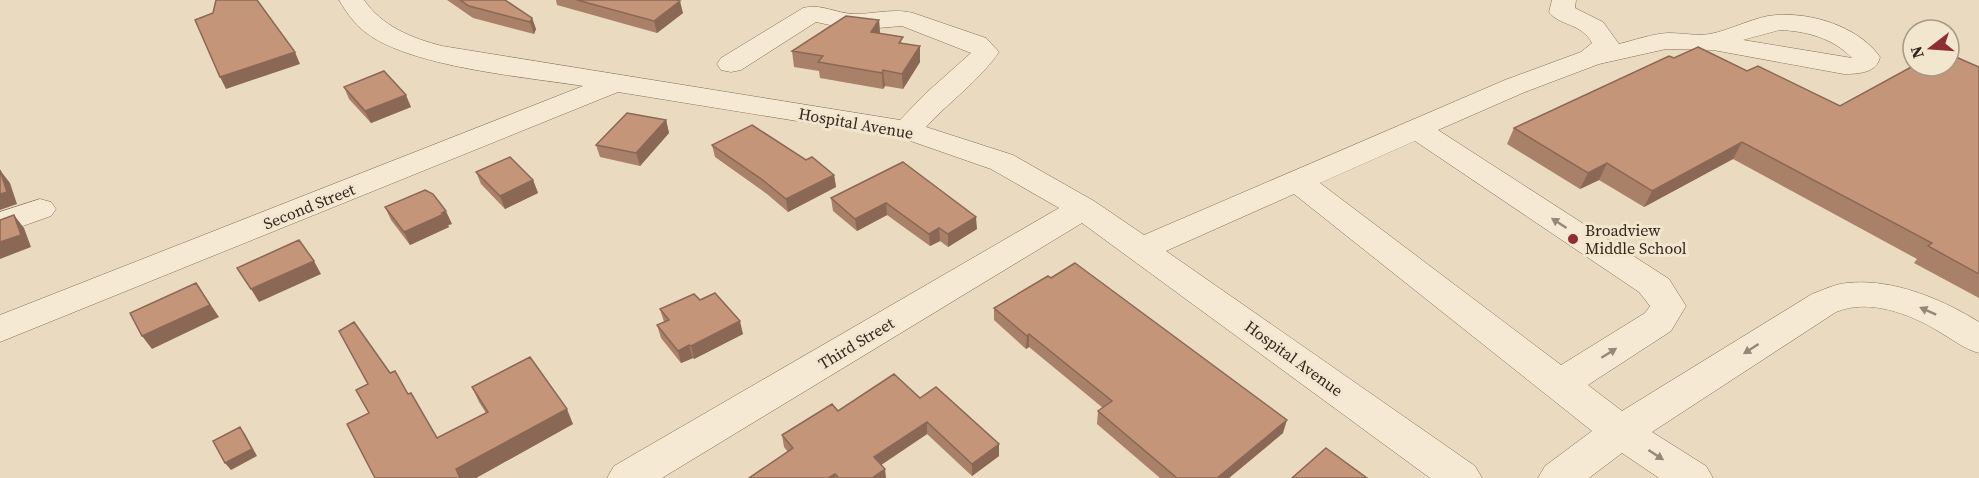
<svg xmlns="http://www.w3.org/2000/svg" width="1979" height="478" viewBox="0 0 1979 478" font-family="'Source Serif 4',serif">
	<rect width="100%" height="100%" fill="#eadbc0"/>
	<g fill="none" stroke-linecap="round" stroke-linejoin="round">
		<defs>
			<path id="minor" d="M 339,0 L 364,0 C 382,26 411,38 442,46 L 900,120 L 926,93 L 971,53 L 902,26 L 853,30 L 816,22 L 741,70 L 731,72 L 721,70 L 717,64 L 721,58 L 803,8 C 821,3 837,14 855,14 C 874,14 894,8 913,13 L 986,38 L 999,52 C 980,80 950,101 926,127 L 1013,155 L 1094,201 L 1144,235 L 1505,80 L 1581,52 L 1592,43 C 1582,23 1559,26 1549,12 L 1552,0 L 1576,0 L 1575,8 L 1603,22 L 1619,44 C 1635,40 1652,34 1668,33 C 1682,33 1697,36 1710,34 C 1730,30 1748,20 1768,16 C 1805,10 1858,25 1880,57 C 1877,73 1858,74 1844,74 L 1713,50 L 1666,49 L 1599,64 L 1525,92 L 1438,130 L 1669,279 L 1686,306 L 1671,331 L 1588,385 L 1622,411 L 1812,294 C 1823,290 1835,284 1847,283 C 1892,278 1942,299 1979,322 L 1979,353 C 1964,349 1952,339 1938,331 C 1910,314 1869,298 1836,312 L 1652,432 L 1706,466 L 1713,478 L 1659,478 L 1622,453 L 1589,478 L 1538,478 L 1545,466 L 1592,431 L 1294,194 L 1166,251 L 1475,466 L 1482,478 L 1430,478 L 1082,223 L 662,478 L 607,478 L 614,466 L 1059,208 L 991,169 L 902,138 L 618,92 L 0,342 L 0,315 L 583,86 C 526,77 409,67 365,32 C 354,23 346,12 339,0 ZM 1780,30 C 1806,31 1833,38 1852,58 L 1743,40 ZM 1415,141 L 1639,292 L 1650,306 L 1645,313 L 1561,365 L 1320,183 Z
				M 40,199 L 51,202 L 56,209 L 51,216 L 0,234 L 0,212 Z"/>
		</defs>
		<use href="#minor" stroke="#826d5a" stroke-width="1"/>
		<use href="#minor" fill="#f6e9d3" fill-rule="evenodd"/>
	</g>
	<path fill="#a98068" d="M 447,0 L 505,0 L 532,18 L 536,29 L 534,34 L 473,18 Z
		M 556,0 L 676,0 L 683,13 L 657,33 L 557,5 Z
		M 879,20 L 880,34 L 903,43 L 920,46 L 920,62 L 903,89 L 885,86 L 883,89 L 820,78 L 819,71 L 794,67 L 792,51 Z
		M 1674,58 L 1747,71 L 1840,106 L 1979,67 L 1979,298 L 1914,263 L 1917,259 L 1733,159 L 1644,207 L 1599,180 L 1580,189 L 1507,144 L 1514,128 Z
		M 344,87 L 411,107 L 371,123 L 349,99 Z
		M 666,120 L 669,133 L 640,166 L 600,157 L 596,145 Z
		M 712,145 L 806,160 L 834,175 L 836,187 L 788,212 L 767,194 L 715,157 Z
		M 903,162 L 977,229 L 948,247 L 940,241 L 930,246 L 887,215 L 857,231 L 833,211 L 831,198 Z
		M 476,172 L 533,180 L 538,193 L 505,209 L 481,184 Z
		M 385,207 L 452,224 L 448,225 L 449,227 L 410,245 L 391,220 Z
		M 700,300 L 743,334 L 694,359 L 693,358 L 681,363 L 661,338 L 657,325 L 664,322 L 660,309 Z
		M 994,308 L 1283,433 L 1229,478 L 1160,478 L 1097,424 L 1098,411 L 1103,408 L 1029,347 L 1026,349 L 994,320 Z
		M 472,387 L 573,424 L 476,478 L 375,478 L 369,413 L 408,394 L 437,438 L 486,413 L 479,402 Z
		M 920,398 L 999,456 L 972,476 L 927,434 L 881,465 L 886,478 L 749,478 L 788,452 L 784,447 L 782,435 L 838,411 Z"/>
	<path fill="#8a6855" d="M 680,1 L 683,13 L 657,33 L 654,21 Z
		M 532,18 L 536,29 L 534,34 L 530,22 Z
		M 879,20 L 880,35 L 871,32 Z
		M 920,46 L 920,62 L 903,89 L 902,74 Z
		M 295,52 L 300,64 L 226,89 L 220,77 Z
		M 883,70 L 885,86 L 883,89 L 882,73 Z
		M 406,95 L 411,107 L 371,123 L 365,111 Z
		M 666,120 L 669,133 L 640,166 L 636,153 Z
		M 1742,142 L 1733,159 L 1644,207 L 1652,191 Z
		M 1607,163 L 1599,180 L 1580,189 L 1588,173 Z
		M 0,170 L 10,183 L 17,204 L 0,210 Z
		M 834,175 L 836,187 L 788,212 L 786,199 Z
		M 533,180 L 538,193 L 505,209 L 500,196 Z
		M 886,203 L 887,215 L 857,231 L 855,219 Z
		M 446,211 L 452,224 L 448,225 L 449,227 L 410,245 L 404,232 Z
		M 14,215 L 24,228 L 31,247 L 0,259 L 0,242 Z
		M 976,217 L 977,229 L 948,247 L 948,234 Z
		M 939,228 L 940,241 L 930,246 L 929,234 Z
		M 314,261 L 321,274 L 259,302 L 251,289 Z
		M 196,283 L 219,317 L 152,349 L 142,336 Z
		M 740,321 L 743,334 L 694,359 L 691,346 Z
		M 1029,334 L 1029,347 L 1026,349 L 1027,336 Z
		M 689,345 L 693,358 L 681,363 L 678,351 Z
		M 567,409 L 573,424 L 476,478 L 460,478 L 456,469 Z
		M 1287,420 L 1283,433 L 1229,478 L 1217,478 Z
		M 927,422 L 927,434 L 875,469 L 874,457 Z
		M 240,427 L 245,434 L 257,456 L 231,470 L 225,463 Z
		M 999,444 L 999,456 L 972,476 L 972,464 Z
		M 885,469 L 886,478 L 872,478 Z
		M 835,474 L 836,478 L 828,478 Z"/>
	<path fill="#c59579" stroke="#8a6855" stroke-width="1.5" d="M 216,0 L 257,0 L 295,52 L 220,77 L 195,20 L 213,13 Z
		M 460,0 L 505,0 L 532,18 L 530,22 L 469,6 Z
		M 577,0 L 676,0 L 680,1 L 654,21 Z
		M 846,16 L 879,20 L 871,32 L 903,37 L 899,43 L 920,46 L 902,74 L 883,70 L 882,73 L 818,62 L 823,56 L 792,51 Z
		M 1698,47 L 1747,71 L 1758,66 L 1840,106 L 1913,66 L 1949,66 L 1949,54 L 1979,67 L 1979,274 L 1928,246 L 1932,243 L 1742,142 L 1652,191 L 1607,163 L 1588,173 L 1514,128 L 1669,56 L 1674,58 Z
		M 384,71 L 406,95 L 365,111 L 344,87 Z
		M 627,113 L 666,120 L 636,153 L 596,145 Z
		M 752,125 L 806,160 L 812,157 L 834,175 L 786,199 L 764,181 L 712,145 Z
		M 510,157 L 533,180 L 500,196 L 476,172 Z
		M 903,162 L 976,217 L 948,234 L 939,228 L 929,234 L 886,203 L 855,219 L 831,198 Z
		M 0,170 L 7,192 L 0,194 Z
		M 425,190 L 433,194 L 446,211 L 442,213 L 444,214 L 404,232 L 385,207 Z
		M 14,215 L 21,235 L 0,242 L 0,220 Z
		M 299,240 L 314,261 L 251,289 L 237,268 Z
		M 1075,263 L 1287,420 L 1217,478 L 1177,478 L 1098,411 L 1112,401 L 1029,334 L 1027,336 L 994,308 L 1048,276 L 1051,278 Z
		M 196,283 L 210,305 L 142,336 L 130,313 Z
		M 715,293 L 740,321 L 691,346 L 689,345 L 678,351 L 657,325 L 669,320 L 660,309 L 694,294 L 700,300 Z
		M 354,322 L 390,373 L 395,371 L 408,394 L 411,393 L 437,438 L 488,412 L 472,387 L 530,357 L 567,409 L 456,469 L 460,478 L 375,478 L 347,424 L 369,413 L 356,390 L 368,384 L 339,331 Z
		M 894,374 L 920,398 L 936,387 L 999,444 L 972,464 L 927,422 L 874,457 L 885,469 L 872,478 L 839,478 L 835,474 L 828,478 L 749,478 L 793,448 L 782,435 L 832,404 L 838,411 Z
		M 240,427 L 252,449 L 225,463 L 213,441 Z
		M 1326,448 L 1367,478 L 1292,478 Z"/>
	<defs><path id="oneway-solid" d="M-6-.8H1V-3.2L6.5 0L1 3.2V.8H-6Z" transform="scale(1.5)"/></defs>
	<g fill="#948878">
		<use href="#oneway-solid" transform="translate(1559 223) rotate(-147)"/>
		<use href="#oneway-solid" transform="translate(1928 311) rotate(-156)"/>
		<use href="#oneway-solid" transform="translate(1751 349) rotate(147)"/>
		<use href="#oneway-solid" transform="translate(1609 353) rotate(-32)"/>
		<use href="#oneway-solid" transform="translate(1656 455) rotate(33)"/>
	</g>
	<circle fill="#8c2e34" stroke="#f2e6cf" stroke-width="2" cx="1573" cy="239" r="6"/>
	<g text-anchor="middle" dominant-baseline="central" stroke-width="6" stroke-linejoin="round" paint-order="stroke">
		<g font-size="16" fill="#32261d" stroke="#f2e6cf">
			<text transform="translate(856 123) rotate(10)">Hospital Avenue</text>
			<text transform="translate(309 206) rotate(-22)">Second Street</text>
			<text transform="translate(856 343) rotate(-31)">Third Street</text>
			<text transform="translate(1294 358) rotate(36)">Hospital Avenue</text>
		</g>
		<g font-size="16" fill="#32261d" stroke="#f2e6cf" text-anchor="start">
			<text x="1585" y="230">Broadview<tspan x="1585" dy="18">Middle School</tspan></text>
		</g>
	</g>
	<g transform="translate(1931 48) rotate(253)"><circle r="28" fill="#f2e6cf" stroke="#a59988" stroke-width="1.5"/>
	<path d="M0-4.5L10 22L0 15L-10 22Z" fill="#8c2e34"/>
	<text y="-9" font-size="16" font-weight="bold" text-anchor="middle" fill="#32261d">N</text>
	</g>
</svg>
